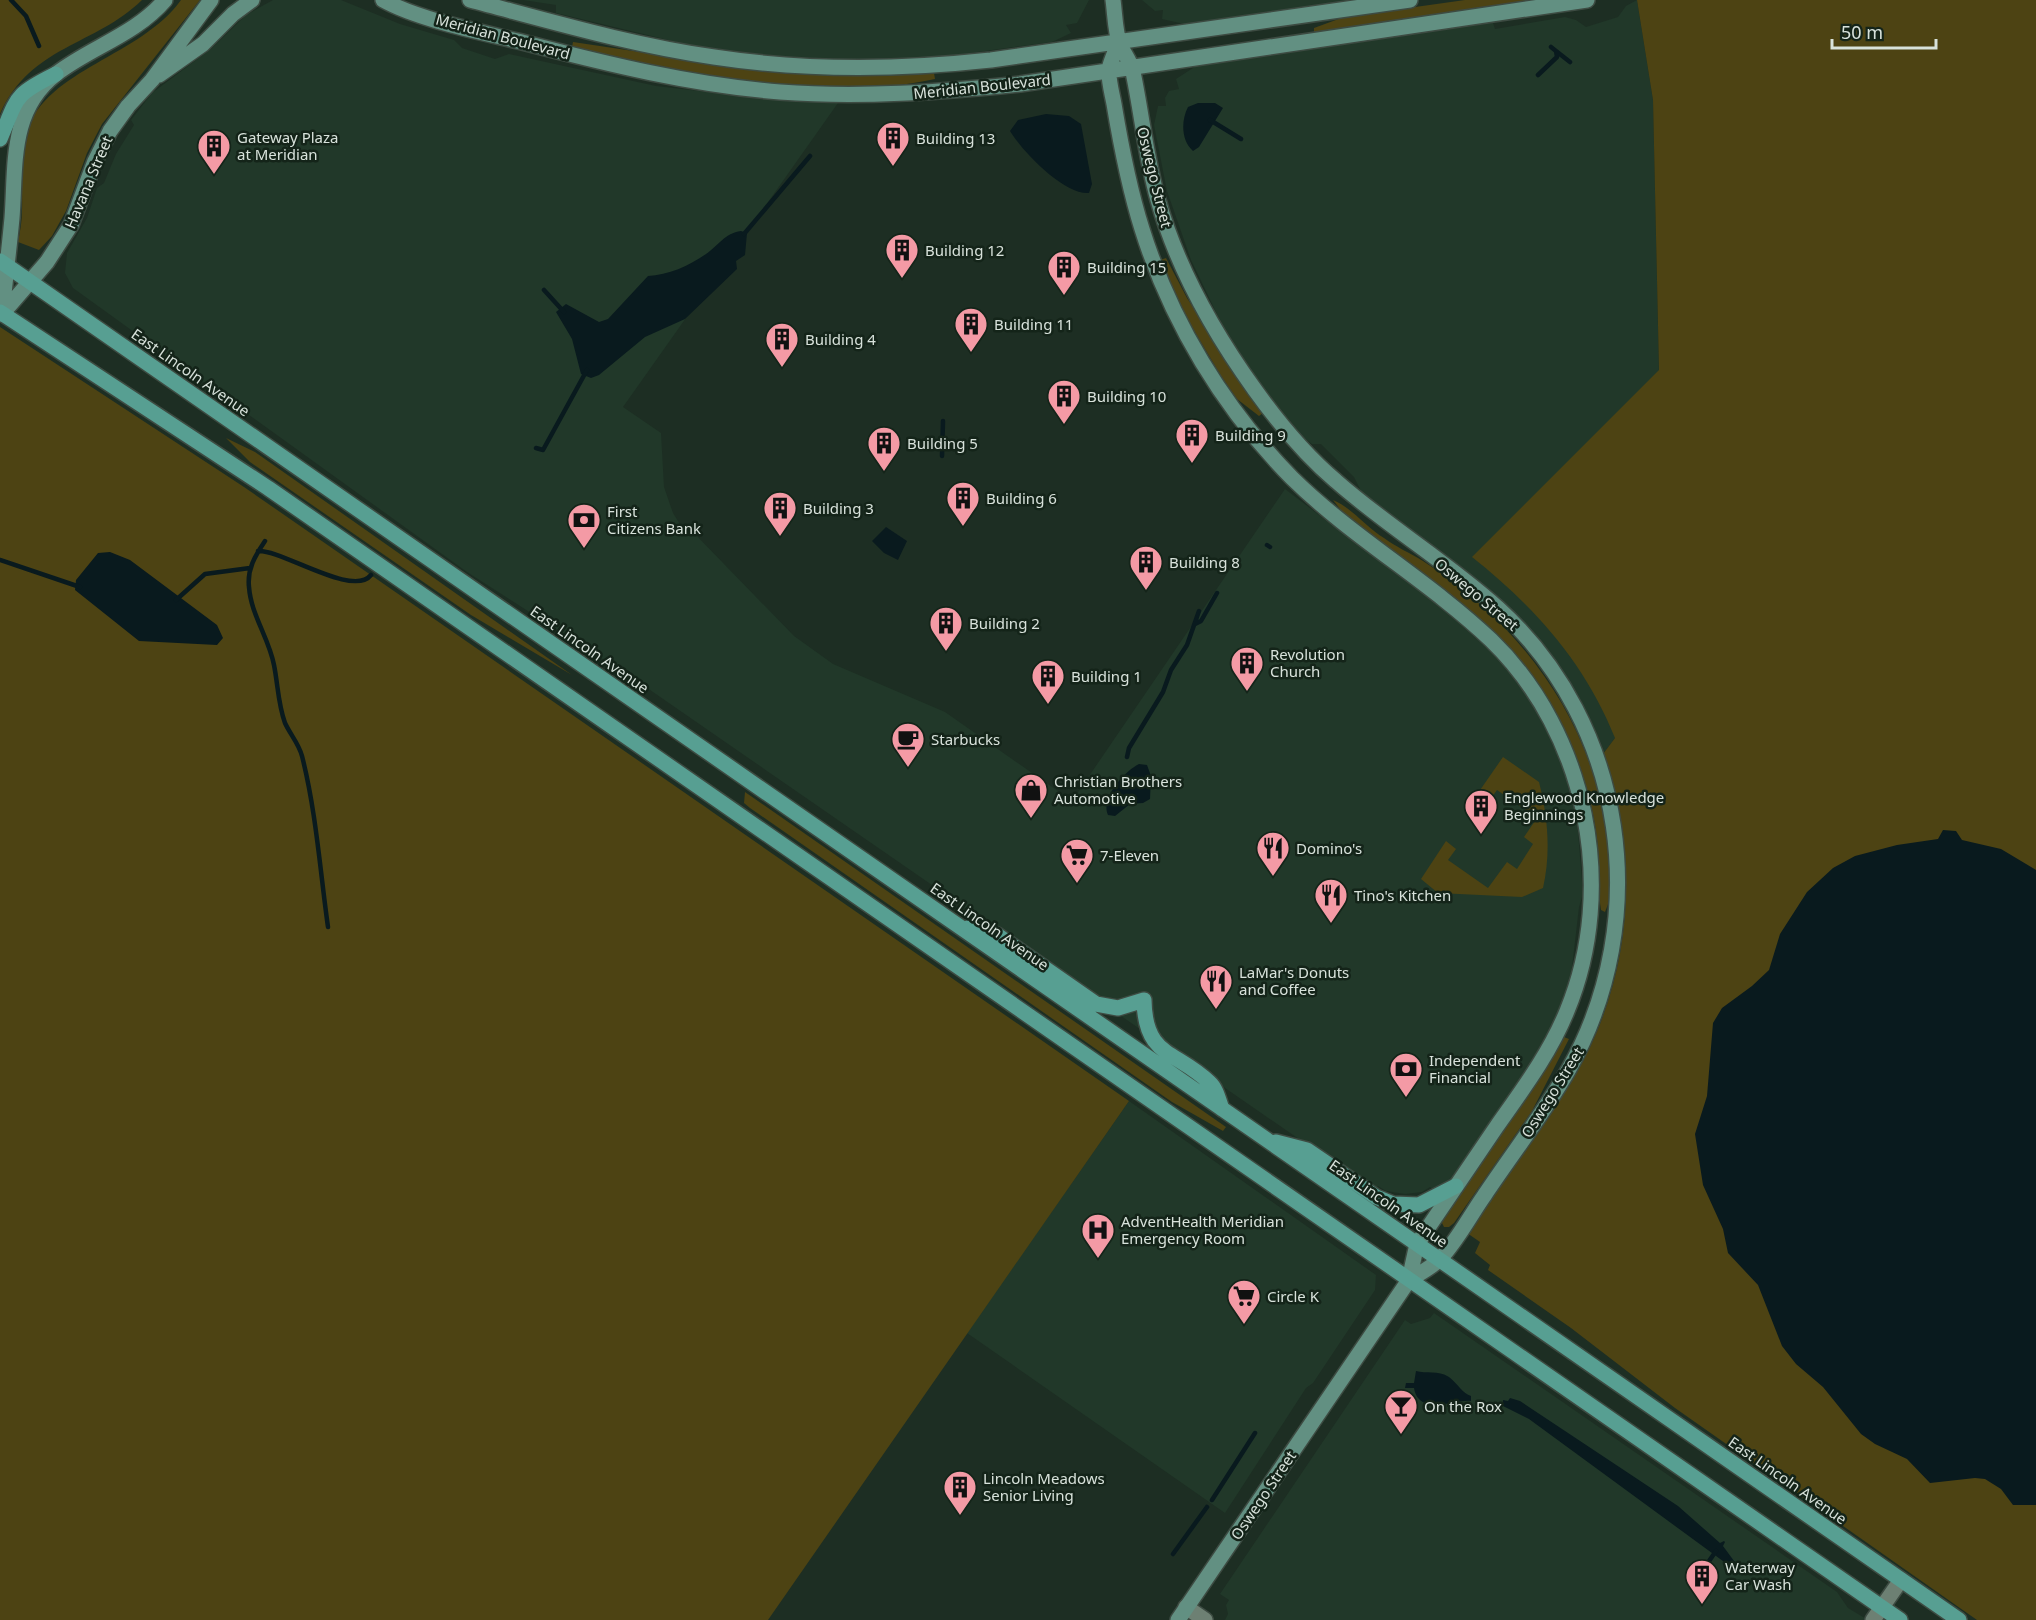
<svg xmlns="http://www.w3.org/2000/svg" width="2036" height="1620" viewBox="0 0 2036 1620" font-family="'Noto Sans',sans-serif">
	<rect width="100%" height="100%" fill="#1d2e23"/>
	<path fill="#213829" d="M 273,0 L 341,0 L 400,24 L 454,40 L 462,48 L 495,59 L 509,54 L 656,86 L 760,98 L 838,103 L 623,407 L 661,433 L 664,487 L 673,513 L 686,534 L 691,530 L 794,636 L 833,664 L 945,712 L 1072,801 L 1285,489 L 1449,614 L 1489,650 L 1520,685 L 1541,718 L 1561,761 L 1577,819 L 1583,894 L 1579,907 L 1571,976 L 1555,1020 L 1523,1076 L 1451,1178 L 1435,1191 L 1430,1187 L 1422,1192 L 1405,1194 L 1386,1191 L 1378,1186 L 1374,1191 L 640,683 L 467,572 L 73,288 L 65,273 L 67,253 L 87,218 L 97,188 L 104,183 L 116,154 L 134,125 L 131,120 L 152,93 L 212,48 L 246,15 Z
		M 523,0 L 1089,0 L 1077,23 L 1066,25 L 1071,33 L 1052,42 L 941,57 L 852,60 L 778,56 L 693,46 L 556,13 L 556,5 Z
		M 1142,0 L 1354,0 L 1184,24 L 1162,19 L 1163,10 L 1155,11 Z
		M 1637,0 L 1653,100 L 1659,371 L 1615,738 L 1603,754 L 1573,690 L 1531,631 L 1494,595 L 1362,493 L 1354,477 L 1321,444 L 1312,444 L 1304,438 L 1261,386 L 1226,333 L 1191,260 L 1167,191 L 1154,125 L 1158,106 L 1166,106 L 1165,98 L 1169,91 L 1179,89 L 1176,79 L 1196,66 L 1493,23 L 1495,29 L 1565,17 L 1576,20 L 1586,27 L 1618,17 L 1626,6 Z
		M 1129,1101 L 1376,1275 L 1375,1290 L 1313,1383 L 1306,1388 L 1225,1513 L 967,1333 Z
		M 1434,1313 L 1837,1592 L 1848,1608 L 1868,1620 L 1225,1620 L 1228,1614 L 1226,1605 L 1229,1600 L 1220,1594 L 1405,1320 L 1411,1324 L 1430,1318 Z"/>
	<path fill="#4d4313" d="M 0,0 L 142,0 C 95,46 31,45 0,114 Z
		M 181,0 L 200,0 L 102,124 L 87,153 L 66,211 L 52,236 L 39,250 L 18,242 C 20,232 22,221 22,210 C 23,184 18,157 26,132 C 48,68 140,57 181,0 Z
		M 1465,0 L 1542,0 L 1314,33 L 1314,28 L 1344,17 Z
		M 1637,0 L 2036,0 L 2036,1620 L 1977,1620 L 1675,1408 L 1571,1328 L 1488,1270 L 1490,1265 L 1475,1253 L 1480,1242 L 1467,1233 C 1506,1176 1551,1120 1584,1059 C 1633,965 1639,853 1603,754 L 1615,738 C 1585,663 1535,607 1472,557 L 1659,370 L 1653,100 Z
		M 573,42 L 781,73 L 871,76 L 934,73 L 935,79 C 822,104 682,75 572,47 Z
		M 1166,258 L 1187,298 L 1263,413 L 1259,416 L 1237,399 L 1221,376 L 1189,322 L 1160,260 Z
		M 0,327 L 244,487 L 1129,1101 L 768,1620 L 0,1620 Z
		M 226,438 L 255,452 L 572,675 L 471,615 L 250,462 Z
		M 1333,500 C 1351,507 1367,528 1384,538 C 1396,547 1410,553 1423,561 C 1520,623 1592,720 1607,835 C 1610,859 1616,889 1605,912 L 1601,910 C 1598,894 1600,880 1599,864 C 1598,842 1595,819 1589,797 C 1553,655 1452,598 1344,514 Z
		M 1503,757 L 1539,782 C 1548,817 1551,853 1543,888 L 1522,897 L 1438,893 L 1421,879 L 1446,841 L 1456,849 L 1448,860 L 1488,888 L 1507,862 L 1517,869 L 1533,844 L 1524,837 L 1537,818 L 1497,790 L 1489,801 L 1478,793 Z
		M 745,792 L 1226,1127 L 1223,1131 L 1172,1102 L 750,808 L 744,803 Z
		M 1564,1037 L 1569,1039 L 1532,1111 L 1454,1223 L 1449,1227 L 1444,1227 L 1442,1223 L 1444,1217 L 1541,1076 Z"/>
	<path fill="#091a1e" d="M 1198,103 L 1215,103 L 1223,108 L 1199,147 L 1193,151 C 1181,141 1181,120 1188,107 Z
		M 1046,114 L 1069,116 L 1081,124 L 1092,184 L 1089,193 C 1064,195 1022,151 1010,131 L 1018,120 Z
		M 741,231 L 747,233 L 745,255 L 736,261 L 737,269 L 685,319 L 645,337 L 599,375 L 591,378 L 581,374 L 572,339 L 556,312 L 566,304 L 599,322 L 608,319 L 648,276 C 668,275 689,266 706,254 C 718,246 725,233 741,231 Z
		M 886,527 L 907,541 L 898,560 L 884,553 L 872,541 Z
		M 110,552 L 130,560 L 217,625 L 223,638 L 217,645 L 139,641 L 75,590 L 76,580 L 98,553 Z
		M 1139,764 L 1147,765 L 1151,776 L 1150,799 L 1143,803 L 1130,804 L 1115,816 L 1108,815 C 1100,798 1125,771 1139,764 Z
		M 1943,830 L 1956,831 L 1962,840 L 2001,849 L 2036,870 L 2036,1505 L 2013,1505 L 2001,1489 L 1985,1479 L 1975,1478 L 1930,1483 L 1907,1459 L 1875,1444 L 1861,1434 L 1823,1387 L 1796,1364 L 1782,1346 L 1758,1285 L 1728,1253 L 1723,1229 L 1703,1185 L 1695,1134 L 1707,1096 L 1713,1023 L 1722,1008 L 1752,986 L 1769,970 L 1780,934 L 1807,892 L 1833,868 L 1855,856 L 1897,845 L 1938,839 Z
		M 1416,1371 C 1426,1374 1438,1370 1449,1377 C 1457,1383 1463,1394 1471,1396 L 1471,1401 C 1455,1399 1419,1417 1414,1388 L 1405,1388 L 1406,1383 L 1414,1383 Z
		M 1510,1398 L 1520,1401 L 1678,1506 L 1720,1543 L 1724,1541 L 1725,1542 L 1723,1546 L 1734,1561 L 1746,1570 L 1742,1575 L 1529,1419 L 1503,1406 L 1503,1400 L 1508,1401 Z"/>
	<g fill="none" stroke-linecap="round" stroke-linejoin="round">
		<path stroke="#091a1e" stroke-width="4.5" d="M 11,0 L 26,16 L 39,46
			M 1556,51 L 1570,62
			M 1538,75 L 1557,57 L 1556,51 L 1551,47
			M 1210,120 L 1241,139
			M 744,234 L 810,156
			M 544,290 L 564,312
			M 536,448 L 543,450 L 587,370
			M 942,456 L 943,421
			M 265,541 C 255,556 247,569 249,587 C 251,615 269,638 274,665 C 278,685 278,704 285,723 C 290,734 299,744 302,756 C 316,811 320,870 328,927
			M 1267,545 L 1270,547
			M 258,551 C 281,549 353,598 371,575
			M 0,560 L 80,587
			M 176,600 L 205,574 L 250,568
			M 1195,624 L 1201,621 L 1217,593
			M 1127,757 L 1129,748 L 1163,692 L 1171,670 L 1187,645 L 1199,611
			M 1212,1500 L 1255,1433
			M 1173,1554 L 1207,1507
			M 1707,1564 L 1716,1551"/>
		<defs>
			<path id="street" d="M 1186,1607 L 1205,1620
				M 1873,1620 L 1901,1580"/>
			<path id="secondary" d="M 383,0 C 419,20 481,32 522,42 C 607,64 692,85 780,92 C 861,98 940,92 1020,84 L 1587,0
				M 470,0 C 550,21 631,45 714,57 C 806,71 899,70 991,60 L 1410,0
				M 1113,0 C 1115,14 1115,32 1120,45 C 1125,55 1131,62 1133,72 C 1142,115 1146,158 1158,200 C 1177,267 1214,333 1255,390 C 1278,422 1305,455 1336,481 C 1387,526 1447,562 1498,608 C 1627,725 1653,919 1569,1069 C 1544,1113 1512,1154 1484,1196 C 1470,1216 1457,1241 1440,1259 C 1432,1267 1419,1274 1409,1280
				M 1119,42 C 1116,50 1111,60 1109,69 C 1108,79 1112,93 1114,104 C 1121,146 1129,188 1142,229 C 1171,322 1224,409 1292,478 C 1353,538 1429,581 1491,640 C 1587,733 1618,888 1567,1011 C 1550,1053 1523,1089 1497,1126 C 1470,1166 1443,1205 1417,1244 L 1409,1280 L 1178,1620
				M 159,75 L 203,44 L 233,14 L 252,0
				M 2,314 C 5,282 9,250 12,218 C 16,166 9,110 56,74 C 91,47 135,35 165,0
				M 2,314 L 47,262 L 71,225 L 95,161 L 110,131 L 128,106 L 152,80 L 211,0"/>
			<path id="primary" d="M 0,139 C 18,97 13,95 56,74
				M 0,261 L 1959,1620
				M 0,312 L 268,488 L 1900,1620
				M 968,928 L 997,935 L 1096,1004 L 1118,1008 L 1144,1000 C 1145,1058 1176,1050 1210,1083 C 1216,1088 1219,1101 1222,1109
				M 1276,1142 L 1307,1150 L 1376,1197 L 1393,1204 L 1419,1205 L 1456,1186"/>
		</defs>
		<use href="#street" stroke="#3d4b42" stroke-width="18"/>
		<use href="#secondary" stroke="#3d4b42" stroke-width="18"/>
		<use href="#primary" stroke="#3d4b42" stroke-width="18"/>
		<use href="#street" stroke="#6d8073" stroke-width="15"/>
		<use href="#secondary" stroke="#629082" stroke-width="15"/>
		<use href="#primary" stroke="#579f92" stroke-width="15"/>
	</g>
	<defs>
		<symbol id="building-pin" viewBox="-11 -11 22 30"><path d="M0 17L-7.5 6A9.5 9.5 0 1 1 7.5 6Z" fill="#f49aa5" stroke="#142419"/><path d="M-4-6H4V6H1V3H-1V6H-4ZM-2.5-4.3h1.7v1.8h-1.7ZM.8-4.3h1.7v1.8H.8ZM-2.5-1h1.7V.8h-1.7ZM.8-1h1.7V.8H.8Z" fill="#111"/></symbol>
		<symbol id="bank-pin" viewBox="-11 -11 22 30"><path d="M0 17L-7.5 6A9.5 9.5 0 1 1 7.5 6Z" fill="#f49aa5" stroke="#142419"/><path d="M-6-4H6V4H-6ZM0-2.3a2.3 2.3 0 1 0 0 4.6a2.3 2.3 0 1 0 0-4.6Z" fill="#111"/></symbol>
		<symbol id="cafe-pin" viewBox="-11 -11 22 30"><path d="M0 17L-7.5 6A9.5 9.5 0 1 1 7.5 6Z" fill="#f49aa5" stroke="#142419"/><path d="M-5.5-4.5H6V0H3Q3 3.5 0 3.5H-2.5Q-5.5 3.5-5.5 0ZM3-3.2v2h1.7v-2ZM-6 4.5H4V6H-6Z" fill="#111"/></symbol>
		<symbol id="shop-pin" viewBox="-11 -11 22 30"><path d="M0 17L-7.5 6A9.5 9.5 0 1 1 7.5 6Z" fill="#f49aa5" stroke="#142419"/><path d="M-5-2.5h2.3a2.7 3.5 0 0 1 5.4 0H5L5.5 6h-11ZM-1.5-2.5h3a1.5 2.3 0 0 0-3 0Z" fill="#111"/></symbol>
		<symbol id="restaurant-pin" viewBox="-11 -11 22 30"><path d="M0 17L-7.5 6A9.5 9.5 0 1 1 7.5 6Z" fill="#f49aa5" stroke="#142419"/><path d="M-5-6h1v4h1v-4h1v4h1v-4h1v5L-1.5 .5V6h-2V.5L-5-1ZM5-6V6H3V1.5H1.5Q1.5-4 5-6Z" fill="#111"/></symbol>
		<symbol id="supermarket-pin" viewBox="-11 -11 22 30"><path d="M0 17L-7.5 6A9.5 9.5 0 1 1 7.5 6Z" fill="#f49aa5" stroke="#142419"/><path d="M-6-5.5h2.5l.6 2H6L4.5 2H-2.5L-4.4-4H-6ZM-1.5 3.2a1.3 1.3 0 1 0 .1 0ZM3 3.2a1.3 1.3 0 1 0 .1 0Z" fill="#111"/></symbol>
		<symbol id="hospital-pin" viewBox="-11 -11 22 30"><path d="M0 17L-7.5 6A9.5 9.5 0 1 1 7.5 6Z" fill="#f49aa5" stroke="#142419"/><path d="M-5-5h3v3.5h4V-5h3V5h-3V1.5h-4V5h-3Z" fill="#111"/></symbol>
		<symbol id="bar-pin" viewBox="-11 -11 22 30"><path d="M0 17L-7.5 6A9.5 9.5 0 1 1 7.5 6Z" fill="#f49aa5" stroke="#142419"/><path d="M-6-5H6L.8 .8V4.5H3.5V6h-7V4.5H-.8V.8Z" fill="#111"/></symbol>
	</defs>
	<g fill-rule="evenodd">
		<use href="#building-pin" x="874" y="119" width="38" height="52"/>
		<use href="#building-pin" x="195" y="127" width="38" height="52"/>
		<use href="#building-pin" x="883" y="231" width="38" height="52"/>
		<use href="#building-pin" x="1045" y="248" width="38" height="52"/>
		<use href="#building-pin" x="952" y="305" width="38" height="52"/>
		<use href="#building-pin" x="763" y="320" width="38" height="52"/>
		<use href="#building-pin" x="1045" y="377" width="38" height="52"/>
		<use href="#building-pin" x="1173" y="416" width="38" height="52"/>
		<use href="#building-pin" x="865" y="424" width="38" height="52"/>
		<use href="#building-pin" x="944" y="479" width="38" height="52"/>
		<use href="#building-pin" x="761" y="489" width="38" height="52"/>
		<use href="#bank-pin" x="565" y="501" width="38" height="52"/>
		<use href="#building-pin" x="1127" y="543" width="38" height="52"/>
		<use href="#building-pin" x="927" y="604" width="38" height="52"/>
		<use href="#building-pin" x="1228" y="644" width="38" height="52"/>
		<use href="#building-pin" x="1029" y="657" width="38" height="52"/>
		<use href="#cafe-pin" x="889" y="720" width="38" height="52"/>
		<use href="#shop-pin" x="1012" y="771" width="38" height="52"/>
		<use href="#building-pin" x="1462" y="787" width="38" height="52"/>
		<use href="#restaurant-pin" x="1254" y="829" width="38" height="52"/>
		<use href="#supermarket-pin" x="1058" y="836" width="38" height="52"/>
		<use href="#restaurant-pin" x="1312" y="876" width="38" height="52"/>
		<use href="#restaurant-pin" x="1197" y="962" width="38" height="52"/>
		<use href="#bank-pin" x="1387" y="1050" width="38" height="52"/>
		<use href="#hospital-pin" x="1079" y="1211" width="38" height="52"/>
		<use href="#supermarket-pin" x="1225" y="1277" width="38" height="52"/>
		<use href="#bar-pin" x="1382" y="1387" width="38" height="52"/>
		<use href="#building-pin" x="941" y="1468" width="38" height="52"/>
		<use href="#building-pin" x="1683" y="1557" width="38" height="52"/>
	</g>
	<g text-anchor="middle" dominant-baseline="central" stroke-width="5" stroke-linejoin="round" paint-order="stroke">
		<g font-size="15" fill="#d8e2db" stroke="#142419">
			<text transform="translate(503 36) rotate(15)">Meridian Boulevard</text>
			<text transform="translate(982 86) rotate(-6)">Meridian Boulevard</text>
			<text transform="translate(1155 177) rotate(76)">Oswego Street</text>
			<text transform="translate(88 182) rotate(-67)">Havana Street</text>
			<text transform="translate(191 372) rotate(35)">East Lincoln Avenue</text>
			<text transform="translate(1477 594) rotate(40)">Oswego Street</text>
			<text transform="translate(590 649) rotate(35)">East Lincoln Avenue</text>
			<text transform="translate(990 926) rotate(35)">East Lincoln Avenue</text>
			<text transform="translate(1552 1092) rotate(-58)">Oswego Street</text>
			<text transform="translate(1389 1203) rotate(35)">East Lincoln Avenue</text>
			<text transform="translate(1788 1480) rotate(35)">East Lincoln Avenue</text>
			<text transform="translate(1263 1495) rotate(-56)">Oswego Street</text>
		</g>
		<g font-size="15" fill="#d8e2db" stroke="#142419" text-anchor="start">
			<text x="237" y="137">Gateway Plaza<tspan x="237" dy="17">at Meridian</tspan></text>
			<text x="916" y="138">Building 13</text>
			<text x="925" y="250">Building 12</text>
			<text x="1087" y="267">Building 15</text>
			<text x="994" y="324">Building 11</text>
			<text x="805" y="339">Building 4</text>
			<text x="1087" y="396">Building 10</text>
			<text x="1215" y="435">Building 9</text>
			<text x="907" y="443">Building 5</text>
			<text x="986" y="498">Building 6</text>
			<text x="803" y="508">Building 3</text>
			<text x="607" y="511">First<tspan x="607" dy="17">Citizens Bank</tspan></text>
			<text x="1169" y="562">Building 8</text>
			<text x="969" y="623">Building 2</text>
			<text x="1270" y="654">Revolution<tspan x="1270" dy="17">Church</tspan></text>
			<text x="1071" y="676">Building 1</text>
			<text x="931" y="739">Starbucks</text>
			<text x="1054" y="781">Christian Brothers<tspan x="1054" dy="17">Automotive</tspan></text>
			<text x="1504" y="797">Englewood Knowledge<tspan x="1504" dy="17">Beginnings</tspan></text>
			<text x="1296" y="848">Domino's</text>
			<text x="1100" y="855">7-Eleven</text>
			<text x="1354" y="895">Tino's Kitchen</text>
			<text x="1239" y="972">LaMar's Donuts<tspan x="1239" dy="17">and Coffee</tspan></text>
			<text x="1429" y="1060">Independent<tspan x="1429" dy="17">Financial</tspan></text>
			<text x="1121" y="1221">AdventHealth Meridian<tspan x="1121" dy="17">Emergency Room</tspan></text>
			<text x="1267" y="1296">Circle K</text>
			<text x="1424" y="1406">On the Rox</text>
			<text x="983" y="1478">Lincoln Meadows<tspan x="983" dy="17">Senior Living</tspan></text>
			<text x="1725" y="1567">Waterway<tspan x="1725" dy="17">Car Wash</tspan></text>
		</g>
	</g>
	<path d="M1832 39v9h104v-9" fill="none" stroke="#d8e2db" stroke-width="3"/>
	<text x="1841" y="39" font-size="18" fill="#d8e2db" stroke="#142419" stroke-width="4.5" paint-order="stroke">50 m</text>
</svg>
